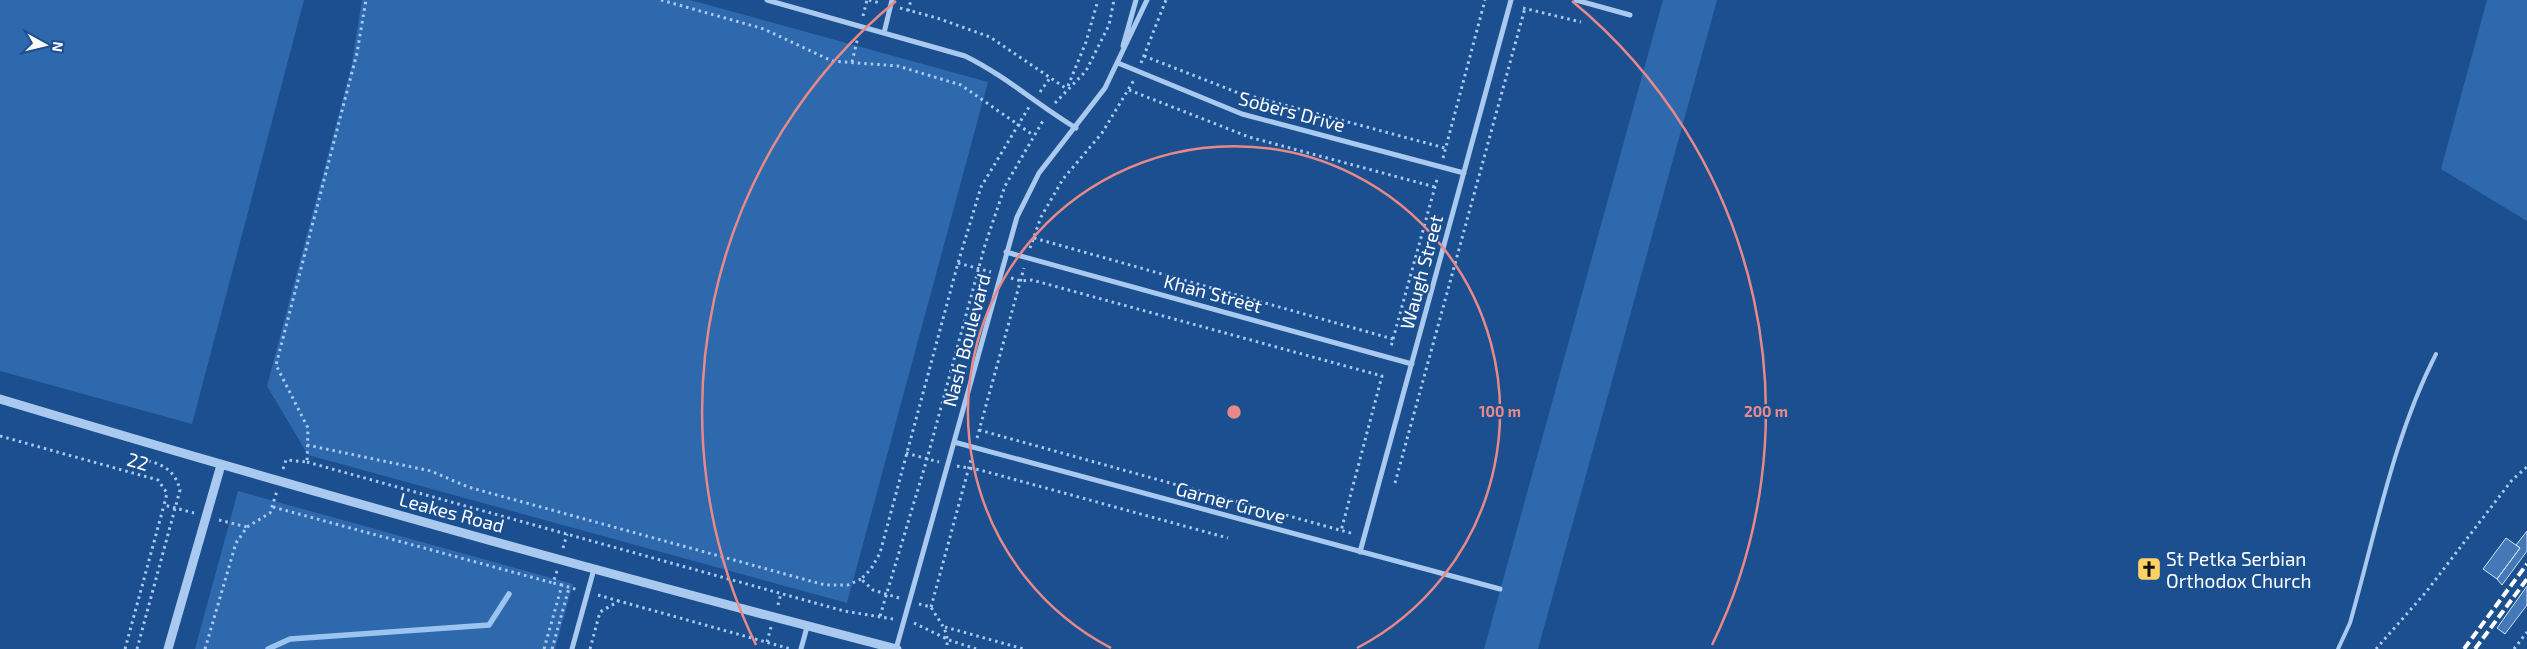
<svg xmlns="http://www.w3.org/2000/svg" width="2527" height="649" viewBox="0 0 2527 649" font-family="'Exo 2',sans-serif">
	<rect width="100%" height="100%" fill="#1b4f8f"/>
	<path fill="#2e69ad" d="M 0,0 L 304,0 L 192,424 L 0,371 Z
		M 362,0 L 690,0 L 988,82 L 847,603 L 308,455 L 267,386 L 351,68 Z
		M 1663,0 L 1717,0 L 1538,649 L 1484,649 Z
		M 2487,0 L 2527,0 L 2527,221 L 2441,169 Z
		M 238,491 L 573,584 L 555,649 L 195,649 Z"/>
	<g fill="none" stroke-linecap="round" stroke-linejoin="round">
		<path stroke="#9cc4f0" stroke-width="5.5" d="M 268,649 L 290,639 L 489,625 L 509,594"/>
	</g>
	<path fill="#4478b7" stroke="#cfe3fa" d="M 2527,531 L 2527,551 L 2502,585 L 2497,579 L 2520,548 L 2516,545 Z
		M 2506,538 L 2520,548 L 2497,579 L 2483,569 Z
		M 2527,586 L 2527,605 L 2505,634 L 2497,628 Z"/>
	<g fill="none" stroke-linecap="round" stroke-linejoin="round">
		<path stroke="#a9c9ee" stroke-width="3" stroke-dasharray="2.5 4" stroke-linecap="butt" d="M 661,0 L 764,29 L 832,61 L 898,66 L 961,85 L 1033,135
			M 869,0 L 880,3
			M 900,8 L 937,18 L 990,37 L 1067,89
			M 1523,8 L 1581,22
			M 908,11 L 911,0
			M 863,16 L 867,0
			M 1144,56 L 1236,92 L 1445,148
			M 852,62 L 858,37
			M 1141,63 L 1166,0
			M 1068,86 L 1086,42 L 1098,0
			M 1129,90 L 1249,137 L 1435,187
			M 1040,92 L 1050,78
			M 1055,103 L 1086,71 L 1109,25 L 1114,0
			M 1443,158 L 1485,0
			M 1034,238 L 1393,339 L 1391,347
			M 1030,248 L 1041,217 L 1063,179 L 1102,133 L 1134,80
			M 958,263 L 991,272
			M 1011,278 L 1021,281 L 1032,280 L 1382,376 L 1341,531
			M 1393,339 L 1438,176
			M 979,430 L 1354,534
			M 0,436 L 158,480 L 167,493 L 164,505 L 194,513
			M 977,438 L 1024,268
			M 307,445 L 431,471 L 468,487 L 825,585 L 848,585 L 861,579
			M 906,453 L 939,462
			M 307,462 L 844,611 L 893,619
			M 957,466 L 980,470 L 1228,538
			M 283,469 L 286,460 L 307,462 L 308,428 L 276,365 L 357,53 L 366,0
			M 1395,483 L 1525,8
			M 273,507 L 553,583
			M 219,520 L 247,527
			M 563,548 L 567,534
			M 557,571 L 553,583 L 562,585
			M 598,595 L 619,601
			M 899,598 L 873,590 L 861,579 L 871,569 L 880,553 L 958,263 L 981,187 L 1029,107
			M 919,604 L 931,607 C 939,622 951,632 946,649
			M 778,605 L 781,593
			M 931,607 L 972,456
			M 880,616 L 927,459 L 985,245 L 1005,186 L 1044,119
			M 914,623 L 949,640 L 976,649
			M 945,627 L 1024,649
			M 767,642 L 771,627
			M 125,649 L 164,505
			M 137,649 L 180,490 C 176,473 165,465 149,461
			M 205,649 L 236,543 L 247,527 L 270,513 L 277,491
			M 544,649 L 562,585 L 578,590
			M 552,649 L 569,588
			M 590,649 L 600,612 L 619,601 L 791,649
			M 2376,649 L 2426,592 L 2512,480 L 2527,467
			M 2514,649 L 2527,632"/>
		<path stroke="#a9c9ee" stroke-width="4" d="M 2338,649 L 2350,623 C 2376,532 2393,438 2436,354"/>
		<path stroke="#a9c9ee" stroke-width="5" d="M 767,0 L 965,56 C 1004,75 1038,105 1076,128
			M 1576,0 L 1630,15
			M 884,33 L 892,0
			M 1123,46 L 1136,0
			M 1118,63 L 1242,114 L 1464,173
			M 1006,252 L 1412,364
			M 954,442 L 1500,589
			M 1360,552 L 1511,0
			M 572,649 L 594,569
			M 801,649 L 807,627
			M 896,649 L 1017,217 L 1039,173 L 1105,88 L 1147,0"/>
		<path stroke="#a9c9ee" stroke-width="9" d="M 0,399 C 297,488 596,572 897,649
			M 168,649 L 221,465"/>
		<path stroke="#fff" stroke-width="4" stroke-dasharray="9 4" stroke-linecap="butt" d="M 2464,649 L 2527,564
			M 2475,649 L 2527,579"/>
	</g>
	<g fill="none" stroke="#e88989" stroke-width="2.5">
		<path d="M1111 648A266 266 0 1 1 1357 648"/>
		<path d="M756 645A532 532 0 0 1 896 1M1572 1A532 532 0 0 1 1712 645"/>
	</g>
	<defs>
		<symbol id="church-square" viewBox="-11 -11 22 22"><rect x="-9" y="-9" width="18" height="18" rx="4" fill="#ffd166" stroke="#1b4f8f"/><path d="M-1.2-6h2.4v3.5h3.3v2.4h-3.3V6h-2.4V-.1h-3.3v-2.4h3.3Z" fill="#111"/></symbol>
	</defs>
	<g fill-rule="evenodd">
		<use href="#church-square" x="2135" y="555" width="28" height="28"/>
	</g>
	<g text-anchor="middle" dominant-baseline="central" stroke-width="4" stroke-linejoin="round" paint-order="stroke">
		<g font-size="19" fill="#fff" stroke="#1b4f8f">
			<text transform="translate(1292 111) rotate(15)">Sobers Drive</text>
			<text transform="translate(1421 272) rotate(-75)">Waugh Street</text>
			<text transform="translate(1213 293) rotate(15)">Khan Street</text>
			<text transform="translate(966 340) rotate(-75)">Nash Boulevard</text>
			<text transform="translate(138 461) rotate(16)">22</text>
			<text transform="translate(1231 502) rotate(15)">Garner Grove</text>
			<text transform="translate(452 512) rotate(15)">Leakes Road</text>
		</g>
		<g font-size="19" fill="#fff" stroke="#1b4f8f" text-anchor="start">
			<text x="2166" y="558">St Petka Serbian<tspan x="2166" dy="22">Orthodox Church</tspan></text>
		</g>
	</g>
	<circle cx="1234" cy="412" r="8" fill="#e88989" stroke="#1b4f8f" stroke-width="2.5"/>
	<g font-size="15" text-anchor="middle" font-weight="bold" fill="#e88989" stroke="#1b4f8f" stroke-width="4" stroke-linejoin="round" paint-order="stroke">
		<text x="1500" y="417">100 m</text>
		<text x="1766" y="417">200 m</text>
	</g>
	<g transform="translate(45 45) rotate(98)" stroke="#1b4f8f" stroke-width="4" paint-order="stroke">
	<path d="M0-4L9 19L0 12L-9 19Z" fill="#ffffff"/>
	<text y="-8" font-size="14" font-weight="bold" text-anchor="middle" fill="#ffffff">N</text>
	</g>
</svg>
